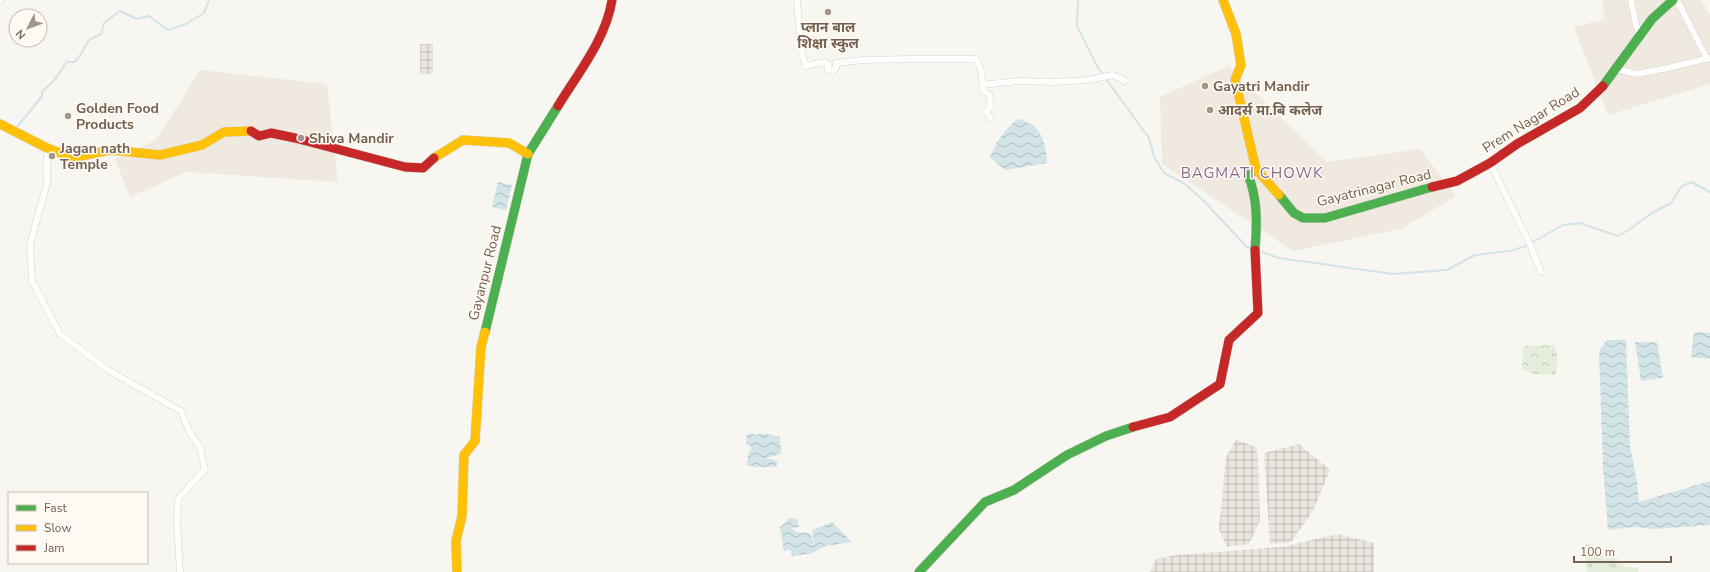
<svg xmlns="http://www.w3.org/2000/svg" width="1710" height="572" viewBox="0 0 1710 572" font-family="'Nunito Sans','Noto Sans Devanagari',sans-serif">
	<defs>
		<pattern id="industrial-grid" width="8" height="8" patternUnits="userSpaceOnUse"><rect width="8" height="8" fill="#eae6df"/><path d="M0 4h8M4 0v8" fill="none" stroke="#c2beb7"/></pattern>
		<pattern id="grass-tufts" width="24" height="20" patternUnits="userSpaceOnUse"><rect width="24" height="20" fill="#e5eedc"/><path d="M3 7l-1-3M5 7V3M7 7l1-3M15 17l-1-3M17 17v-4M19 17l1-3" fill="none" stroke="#bec4b5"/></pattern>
		<pattern id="forest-crowns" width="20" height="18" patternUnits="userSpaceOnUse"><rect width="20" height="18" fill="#e5eedc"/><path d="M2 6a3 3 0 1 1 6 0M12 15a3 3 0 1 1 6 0" fill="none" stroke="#bec4b5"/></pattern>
		<pattern id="water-waves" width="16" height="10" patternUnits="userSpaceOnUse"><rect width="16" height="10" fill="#d2e4e8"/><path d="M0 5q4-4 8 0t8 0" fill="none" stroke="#afbcbe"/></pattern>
	</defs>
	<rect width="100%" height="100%" fill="#f8f6f0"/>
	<path fill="#f0e9df" d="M 1603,0 L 1701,0 L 1710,15 L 1710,84 L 1608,115 L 1574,27 L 1604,19 Z
		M 1228,66 L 1327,162 L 1420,149 L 1456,196 L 1401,229 L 1293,251 L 1162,164 L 1160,97 Z
		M 200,70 L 327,84 L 338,182 L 186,172 L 130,197 L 115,159 L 156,140 Z"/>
	<path fill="url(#industrial-grid)" d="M 420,44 L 433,44 L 433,74 L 420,74 Z
		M 1236,440 L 1256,447 L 1258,457 L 1260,521 L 1249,544 L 1227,547 L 1219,529 L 1226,457 Z
		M 1299,444 L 1330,470 L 1313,511 L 1291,542 L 1270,544 L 1264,453 Z
		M 1338,534 L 1374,543 L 1374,572 L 1150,572 L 1156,559 L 1177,555 L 1281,547 Z"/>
	<path fill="url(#grass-tufts)" d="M 1586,542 L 1604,558 L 1617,558 L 1624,567 L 1638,568 L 1639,572 L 1587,572 Z"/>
	<path fill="url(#forest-crowns)" d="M 1554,345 L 1557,353 L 1556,375 L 1533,374 L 1522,369 L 1523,346 Z"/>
	<path fill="url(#water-waves)" d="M 1021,119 C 1025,122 1031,124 1035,127 C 1044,136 1047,152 1047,163 L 1005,170 L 990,157 C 996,142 1004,131 1016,120 Z
		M 498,182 L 512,185 L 506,210 L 492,207 Z
		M 1694,332 L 1710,333 L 1710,359 L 1691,357 Z
		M 1607,340 L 1626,340 L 1630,446 L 1637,482 L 1639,502 L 1710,481 L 1710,525 L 1655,529 L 1633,527 L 1608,530 L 1603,467 L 1599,351 Z
		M 1635,342 L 1657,342 L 1663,378 L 1641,381 Z
		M 747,434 L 767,434 L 780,437 L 781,454 L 765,458 L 778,461 L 776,467 L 754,467 L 747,465 L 748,454 L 752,447 L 746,444 Z
		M 790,518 L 797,519 L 799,527 L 791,528 L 796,532 L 810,533 L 815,546 L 812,530 L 832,522 L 852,542 L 826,546 L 809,554 L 792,556 L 790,549 L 784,551 L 780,527 Z"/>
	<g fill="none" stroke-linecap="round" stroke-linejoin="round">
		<path stroke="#d2e4e8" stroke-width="2" d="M 1078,0 L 1077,26 L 1098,68 L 1149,138 L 1154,157 L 1164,173 L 1185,184 L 1202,199 L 1247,247 L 1254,249
			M 17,127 L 42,96 L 42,91 C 55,82 58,74 67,62 L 75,62 L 81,54 L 89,40 L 101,34 L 104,23 L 120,11 L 137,19 L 149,16 L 168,30 L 186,24 L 204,13 L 209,0
			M 1258,251 L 1279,258 L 1393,274 L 1447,270 L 1475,255 L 1510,251 L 1526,246 L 1563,225 L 1580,223 L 1618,236 L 1630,229 L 1652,213 L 1671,203 L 1681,187 L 1691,182 L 1710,192"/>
		<defs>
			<path id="street" d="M 797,0 L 801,50 L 806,66 L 825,62 L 828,64 L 828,70 L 833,71 L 836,68 L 836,63 L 863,60 L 911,59 L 976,59 C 982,68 983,80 983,91 L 989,94 L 991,105 L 986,112 L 990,118
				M 1631,0 L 1636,25 L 1640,35
				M 1677,0 L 1707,59
				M 0,1 L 0,0
				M 1617,69 L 1636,74 L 1668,68 L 1710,58
				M 983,85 L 1018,81 L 1056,82 L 1088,80 L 1113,75 L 1125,81
				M 47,148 L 47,183 L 30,245 L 32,281 L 60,334 L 108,370 L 181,411 L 189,431 L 200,448 L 205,469 L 178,499 L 177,522 L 180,572
				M 1490,163 L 1529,242 L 1541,272"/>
			<path id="fast" d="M 1603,86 L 1652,19 L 1673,0
				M 1279,195 L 1294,213 L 1303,218 L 1325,218 L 1432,187
				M 1255,250 C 1257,224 1258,199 1248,175 L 1256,169
				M 485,332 L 528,154 L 558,106
				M 919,572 L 985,502 L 1014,490 L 1067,455 L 1106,436 L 1133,427"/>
			<path id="slow" d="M 1223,0 L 1236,34 L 1241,65 L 1235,80 L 1256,169 L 1279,195
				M 0,124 L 47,148 L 68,156 L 77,157 L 110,150 L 160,155 L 202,145 L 224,132 L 251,131
				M 434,158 L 463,140 L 509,143 L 528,154
				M 457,572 L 456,541 L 462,516 L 464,455 L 475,441 L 481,347 L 485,332"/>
			<path id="jam" d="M 558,106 C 578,73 606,39 612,0
				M 251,131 L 259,136 L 271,133 L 295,138 L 405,167 L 423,168 L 434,158
				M 1432,187 L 1457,181 L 1490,163 L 1517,144 L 1580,108 L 1603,86
				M 1133,427 L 1170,417 L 1220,384 L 1229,340 L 1258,313 L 1255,250"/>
		</defs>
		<use href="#street" stroke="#d8d3ce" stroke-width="7"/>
		<use href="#fast" stroke="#d8d3ce" stroke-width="10"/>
		<use href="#slow" stroke="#d8d3ce" stroke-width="10"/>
		<use href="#jam" stroke="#d8d3ce" stroke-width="10"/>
		<use href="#street" stroke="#fefefd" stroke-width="6"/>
		<use href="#fast" stroke="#4caf50" stroke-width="9"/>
		<use href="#slow" stroke="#ffc107" stroke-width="9"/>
		<use href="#jam" stroke="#c62828" stroke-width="9"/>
	</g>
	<g fill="#a39589" stroke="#fefaf3" stroke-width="1.5">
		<circle cx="828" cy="12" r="4"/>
		<circle cx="1205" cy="86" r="4"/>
		<circle cx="1210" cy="110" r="4"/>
		<circle cx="68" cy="116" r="4"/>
		<circle cx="301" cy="138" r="4"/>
		<circle cx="52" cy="156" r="4"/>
	</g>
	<g text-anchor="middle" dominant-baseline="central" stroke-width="3" stroke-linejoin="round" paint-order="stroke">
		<g font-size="14" font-weight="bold" fill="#756151" stroke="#fefaf3" text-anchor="start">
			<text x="828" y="27" text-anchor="middle">प्लान बाल<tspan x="828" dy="16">शिक्षा स्कुल</tspan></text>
			<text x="1213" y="86">Gayatri Mandir</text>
			<text x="76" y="108">Golden Food<tspan x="76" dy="16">Products</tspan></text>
			<text x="1218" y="110">आदर्स मा.बि कलेज</text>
			<text x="309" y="138">Shiva Mandir</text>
			<text x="60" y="148">Jagan nath<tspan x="60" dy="16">Temple</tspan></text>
		</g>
		<g font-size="14" fill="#756151" stroke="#fefaf3">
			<text transform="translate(1531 120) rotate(-32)">Prem Nagar Road</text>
			<text transform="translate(1374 188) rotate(-14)">Gayatrinagar Road</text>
			<text transform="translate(485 273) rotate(-76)">Gayanpur Road</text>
		</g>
		<g font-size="15" letter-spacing="1" fill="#866990" stroke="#fefaf3">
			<text x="1252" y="173">BAGMATI CHOWK</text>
		</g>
	</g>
	<rect x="8" y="492" width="140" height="72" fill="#fefaf3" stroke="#c7bdb2"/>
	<rect x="16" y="505" width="20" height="6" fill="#4caf50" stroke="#c7bdb2"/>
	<text x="44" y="512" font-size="12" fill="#756151">Fast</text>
	<rect x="16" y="525" width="20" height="6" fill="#ffc107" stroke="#c7bdb2"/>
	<text x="44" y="532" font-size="12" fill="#756151">Slow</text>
	<rect x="16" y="545" width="20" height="6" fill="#c62828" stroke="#c7bdb2"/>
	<text x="44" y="552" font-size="12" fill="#756151">Jam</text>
	<g transform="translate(28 28) rotate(228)"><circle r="19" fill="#fefaf3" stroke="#c7bdb2"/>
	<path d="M0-3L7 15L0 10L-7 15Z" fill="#a39589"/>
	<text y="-6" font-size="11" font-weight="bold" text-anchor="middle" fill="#756151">N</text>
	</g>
	<path d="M1574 556v6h97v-6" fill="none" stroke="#756151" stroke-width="2"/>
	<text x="1580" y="556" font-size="12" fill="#756151" stroke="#fefaf3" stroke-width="3" paint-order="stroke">100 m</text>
</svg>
